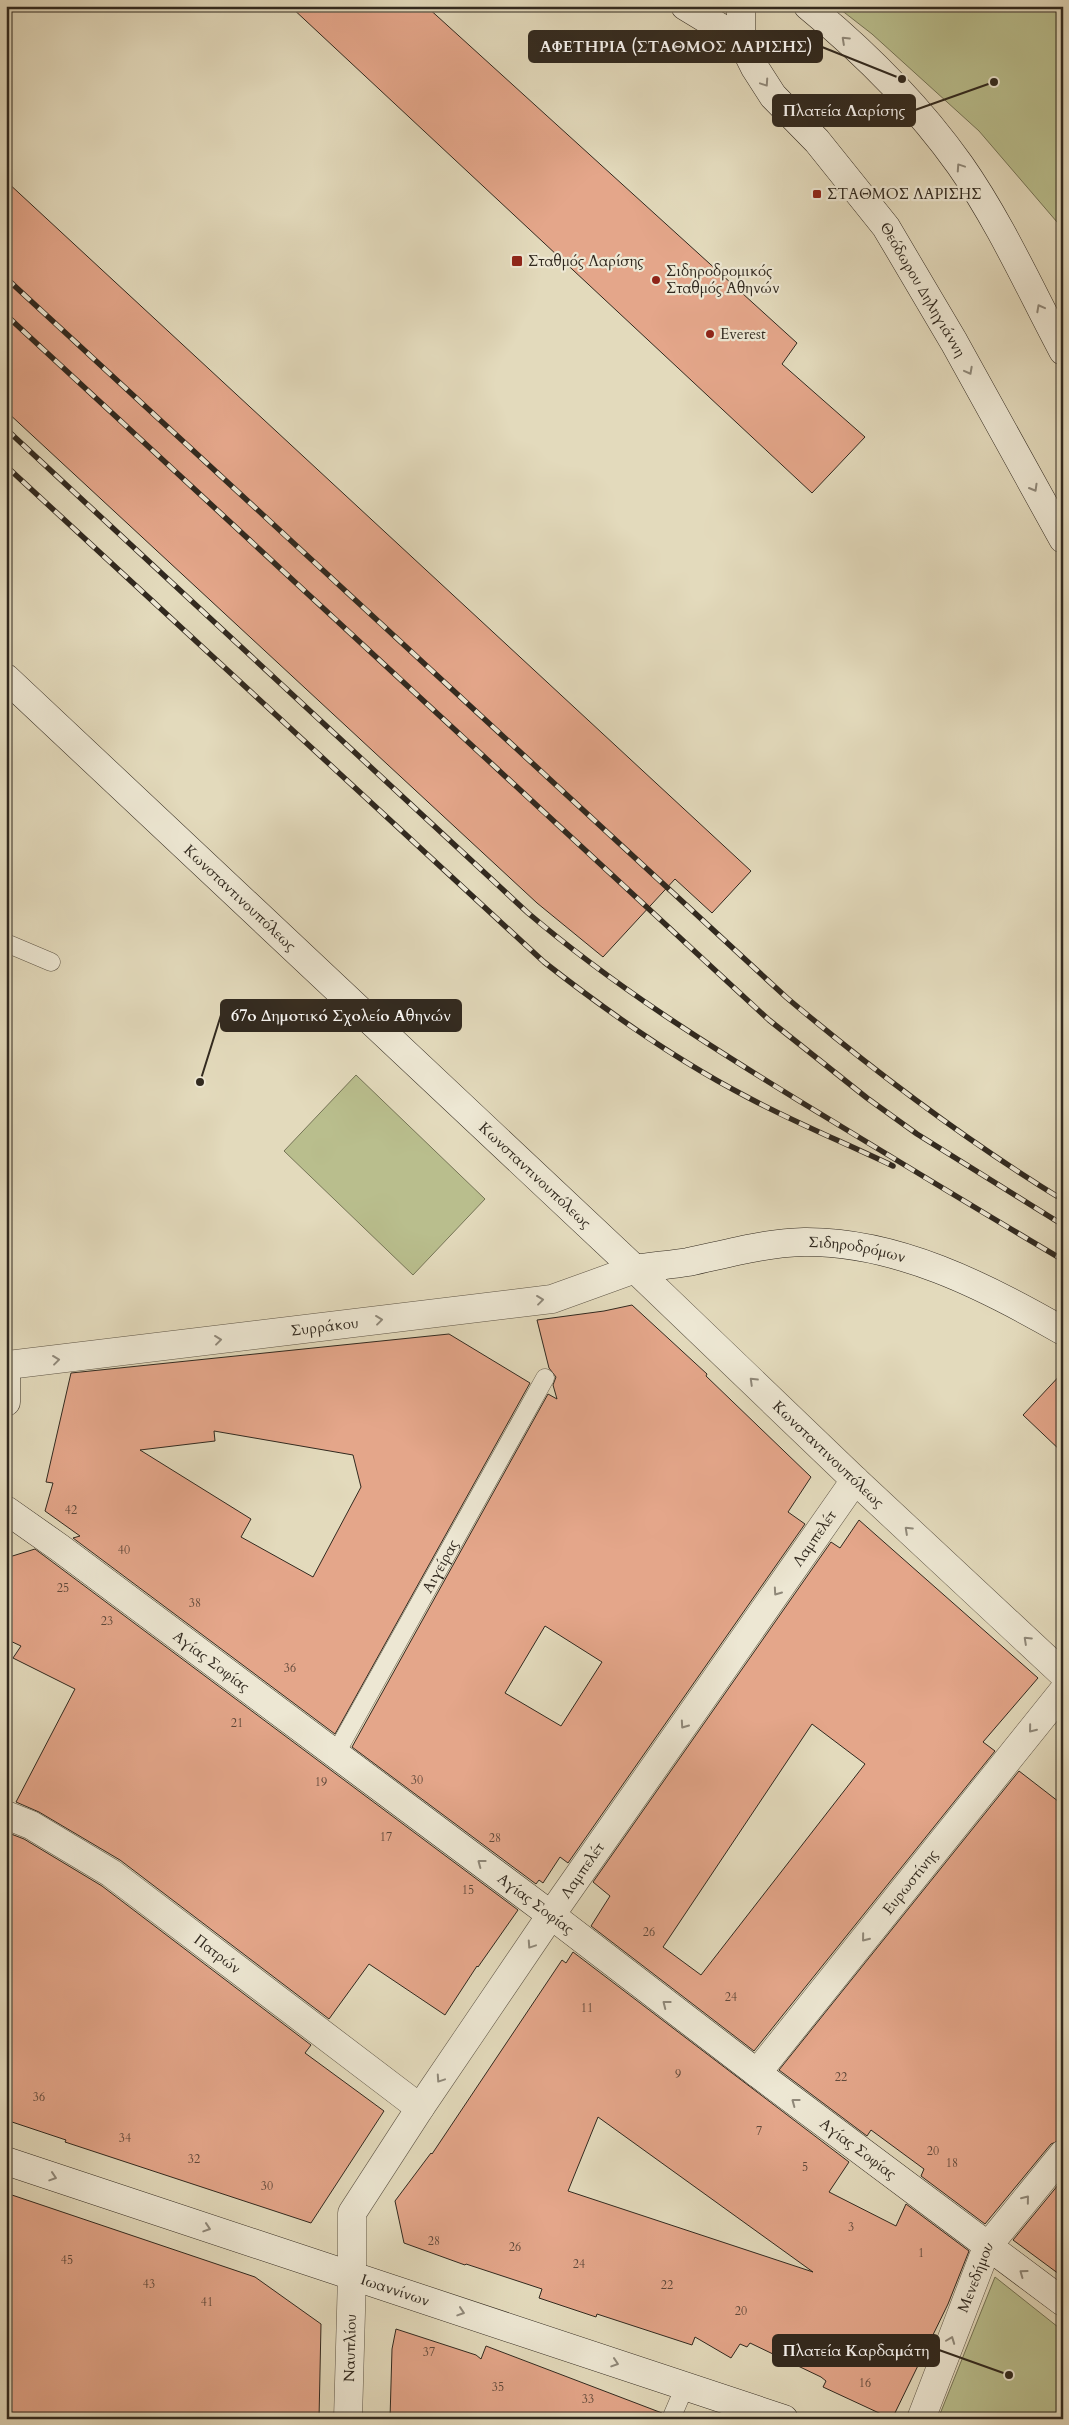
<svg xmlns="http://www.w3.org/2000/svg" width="1069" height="2425" viewBox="0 0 1069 2425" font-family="Cardo,serif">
	<rect width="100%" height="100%" fill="#e3dabc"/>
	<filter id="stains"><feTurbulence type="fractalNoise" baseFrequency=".004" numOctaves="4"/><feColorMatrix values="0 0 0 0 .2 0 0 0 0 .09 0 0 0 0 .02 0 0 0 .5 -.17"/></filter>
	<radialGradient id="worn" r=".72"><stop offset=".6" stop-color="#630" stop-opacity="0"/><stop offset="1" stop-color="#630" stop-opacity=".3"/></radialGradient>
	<path fill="#b9be8d" stroke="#757456" d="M 836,6 L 1063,6 L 1063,229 L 979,131 L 872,34 Z
		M 356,1075 L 485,1199 L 413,1275 L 284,1151 Z
		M 995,2277 L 1063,2331 L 1063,2419 L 938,2419 Z"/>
	<path fill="#e4a68a" stroke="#31291f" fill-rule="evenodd" d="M 290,6 L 426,6 L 797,343 L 782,364 L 865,437 L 812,493 Z
		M 6,181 L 751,871 L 712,913 L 675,879 L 603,957 L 537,903 L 6,411 Z
		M 632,1305 L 707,1374 L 706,1376 L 811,1477 L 788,1512 L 805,1524 L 568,1863 L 560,1857 L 543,1883 L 539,1880 L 536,1884 L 352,1747 L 548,1394 L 557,1399 L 553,1385 L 556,1377 L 549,1368 L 537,1320 L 604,1311 ZM 545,1626 L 602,1662 L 561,1726 L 505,1693 Z
		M 449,1334 L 530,1383 L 335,1734 L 73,1538 L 80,1536 L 45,1511 L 53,1483 L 46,1482 L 71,1373 ZM 214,1431 L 353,1455 L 361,1487 L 313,1577 L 241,1537 L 251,1519 L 140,1450 L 215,1441 Z
		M 1063,1372 L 1063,1453 L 1023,1415 Z
		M 859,1520 L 1038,1678 L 983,1742 L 995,1751 L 754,2051 L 591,1926 L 610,1896 L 593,1882 L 831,1542 L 840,1548 ZM 812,1724 L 865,1764 L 701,1975 L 663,1947 Z
		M 35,1549 L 518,1910 L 478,1967 L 477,1966 L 445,2015 L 369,1964 L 329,2019 L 120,1860 L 39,1812 L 16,1802 L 75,1689 L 13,1658 L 21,1646 L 6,1639 L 6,1558 Z
		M 1019,1771 L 1063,1805 L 1063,2139 L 1051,2144 L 985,2224 L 921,2176 L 924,2169 L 871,2130 L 867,2136 L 779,2070 Z
		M 6,1832 L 24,1839 L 102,1886 L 311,2045 L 305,2053 L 384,2111 L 311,2223 L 65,2142 L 66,2140 L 6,2120 Z
		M 573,1952 L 849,2162 L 829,2192 L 896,2226 L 906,2204 L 969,2251 L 948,2304 L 892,2419 L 823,2387 L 826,2381 L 821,2377 L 750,2343 L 747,2347 L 740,2344 L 731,2358 L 695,2337 L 692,2345 L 597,2314 L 596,2317 L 539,2298 L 542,2289 L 466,2264 L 465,2265 L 404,2243 L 395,2201 L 431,2153 L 432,2154 L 562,1960 L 566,1963 ZM 598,2117 L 813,2272 L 568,2191 Z
		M 1063,2179 L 1063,2277 L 1013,2240 Z
		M 6,2193 L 255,2277 L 321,2324 L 319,2419 L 6,2419 Z
		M 396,2329 L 476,2355 L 481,2359 L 486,2346 L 662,2413 L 661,2419 L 390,2419 L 392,2349 Z"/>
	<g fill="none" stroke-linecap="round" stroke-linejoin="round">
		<defs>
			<g id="lane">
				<path d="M 6,943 L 51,962"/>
				<path id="s1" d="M 336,1753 L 545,1378"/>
				<path d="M 671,2419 L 685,2386"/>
			</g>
			<g id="street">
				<path id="s2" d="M 8,1365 L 552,1299 L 635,1269 L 855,1480 L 1063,1674"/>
				<path id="s3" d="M 6,1815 L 31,1825 L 111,1873 L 420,2108"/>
				<path id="s4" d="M 757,2073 L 1063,1691"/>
				<path id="s5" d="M 348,2419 L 352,2276 L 352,2213 L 420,2108 L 551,1915 L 855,1480"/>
				<path id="s6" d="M 921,2419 L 987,2247 L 1063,2154"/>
			</g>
			<g id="secondary">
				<path id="s7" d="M 685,6 L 741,40 L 755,68 L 773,96 L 817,141 L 886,227 L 954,342 L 1063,539"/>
				<path d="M 808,6 C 864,52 918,106 960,165 C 1000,222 1030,289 1063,351"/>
				<path d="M 741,40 L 741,6"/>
				<path id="s8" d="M 6,678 L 635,1269 C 653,1266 670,1265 688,1262 C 726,1254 764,1243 804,1242 C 896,1241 985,1286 1063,1331"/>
				<path d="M 6,1363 L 6,1402"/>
				<path id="s9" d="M 6,1510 L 60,1548 L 551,1915 L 757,2073 L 1063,2302"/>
				<path id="s10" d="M 6,2161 L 784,2419"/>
			</g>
		</defs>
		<use href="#lane" stroke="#5e5546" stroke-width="19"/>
		<use href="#street" stroke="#5e5546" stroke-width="29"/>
		<use href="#secondary" stroke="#31291f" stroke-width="29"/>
		<use href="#lane" stroke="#ede7d3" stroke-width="18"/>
		<use href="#street" stroke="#ede7d3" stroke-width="28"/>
		<use href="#secondary" stroke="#ede7d3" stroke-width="28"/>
		<defs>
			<path id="rail" d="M 6,278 L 787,998 C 874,1071 965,1140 1063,1200
				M 6,315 L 769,1020 L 867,1098 L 917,1134 L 1063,1225
				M 6,429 L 528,913 C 614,986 705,1043 801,1102 C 888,1155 975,1208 1063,1260
				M 6,466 L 544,962 C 609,1013 676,1060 749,1098 C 796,1123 845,1143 893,1166"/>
		</defs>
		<use href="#rail" stroke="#31291f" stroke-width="5.5"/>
		<use href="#rail" stroke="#ede7d3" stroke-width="4" stroke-dasharray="11" stroke-linecap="butt"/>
	</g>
	<defs><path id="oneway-chevron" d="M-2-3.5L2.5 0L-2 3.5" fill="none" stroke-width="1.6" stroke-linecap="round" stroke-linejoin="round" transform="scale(1.25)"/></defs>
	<g stroke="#8f8879">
		<use href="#oneway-chevron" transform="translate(845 40) rotate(-137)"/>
		<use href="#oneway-chevron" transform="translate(765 83) rotate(56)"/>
		<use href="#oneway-chevron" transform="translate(960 167) rotate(-124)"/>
		<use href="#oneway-chevron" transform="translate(1040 308) rotate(-118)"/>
		<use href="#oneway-chevron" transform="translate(969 371) rotate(62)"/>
		<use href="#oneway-chevron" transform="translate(1034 488) rotate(60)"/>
		<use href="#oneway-chevron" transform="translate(540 1300) rotate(-7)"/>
		<use href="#oneway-chevron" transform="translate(379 1320) rotate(-7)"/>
		<use href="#oneway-chevron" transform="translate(218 1340) rotate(-7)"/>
		<use href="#oneway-chevron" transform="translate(56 1360) rotate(-7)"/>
		<use href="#oneway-chevron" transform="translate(753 1381) rotate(-136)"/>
		<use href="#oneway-chevron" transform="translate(908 1530) rotate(-137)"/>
		<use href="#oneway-chevron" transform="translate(777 1592) rotate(125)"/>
		<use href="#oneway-chevron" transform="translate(1027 1640) rotate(-137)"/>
		<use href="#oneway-chevron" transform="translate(684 1725) rotate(125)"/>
		<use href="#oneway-chevron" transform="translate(1032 1729) rotate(129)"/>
		<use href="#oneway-chevron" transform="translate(481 1863) rotate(-143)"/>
		<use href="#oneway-chevron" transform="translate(865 1938) rotate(129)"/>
		<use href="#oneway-chevron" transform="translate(531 1945) rotate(124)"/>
		<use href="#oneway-chevron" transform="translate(666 2004) rotate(-142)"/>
		<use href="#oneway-chevron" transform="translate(440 2079) rotate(124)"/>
		<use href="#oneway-chevron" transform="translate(795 2102) rotate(-143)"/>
		<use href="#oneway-chevron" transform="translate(53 2177) rotate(18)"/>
		<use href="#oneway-chevron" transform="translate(1026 2199) rotate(-51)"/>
		<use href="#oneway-chevron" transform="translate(207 2228) rotate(18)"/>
		<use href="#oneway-chevron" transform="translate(1023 2273) rotate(-144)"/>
		<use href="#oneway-chevron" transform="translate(461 2312) rotate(18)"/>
		<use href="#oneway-chevron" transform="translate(951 2340) rotate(-69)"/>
		<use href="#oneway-chevron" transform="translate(615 2363) rotate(18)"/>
	</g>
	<g fill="#8f2418" stroke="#ede7d3" stroke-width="2">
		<rect x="812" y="189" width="10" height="10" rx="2.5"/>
		<rect x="511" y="255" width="12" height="12" rx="2.5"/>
		<circle cx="656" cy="280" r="5"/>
		<circle cx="710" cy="334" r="5"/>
	</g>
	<g text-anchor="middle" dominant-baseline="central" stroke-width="4.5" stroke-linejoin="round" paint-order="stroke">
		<g font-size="12" fill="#5e483a">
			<text x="71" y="1510">42</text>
			<text x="124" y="1550">40</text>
			<text x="63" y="1588">25</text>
			<text x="195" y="1603">38</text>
			<text x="107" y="1621">23</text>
			<text x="290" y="1668">36</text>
			<text x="237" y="1723">21</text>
			<text x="417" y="1780">30</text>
			<text x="321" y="1782">19</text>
			<text x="386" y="1837">17</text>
			<text x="495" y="1838">28</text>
			<text x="468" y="1890">15</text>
			<text x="649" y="1932">26</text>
			<text x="731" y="1997">24</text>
			<text x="587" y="2008">11</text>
			<text x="678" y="2074">9</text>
			<text x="841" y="2077">22</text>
			<text x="39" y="2097">36</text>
			<text x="759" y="2131">7</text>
			<text x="125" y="2138">34</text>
			<text x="933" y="2151">20</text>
			<text x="194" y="2159">32</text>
			<text x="952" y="2163">18</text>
			<text x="805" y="2167">5</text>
			<text x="267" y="2186">30</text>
			<text x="851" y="2227">3</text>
			<text x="434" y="2241">28</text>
			<text x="515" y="2247">26</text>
			<text x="921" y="2253">1</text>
			<text x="67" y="2260">45</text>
			<text x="579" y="2264">24</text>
			<text x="149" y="2284">43</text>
			<text x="667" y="2285">22</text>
			<text x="207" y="2302">41</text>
			<text x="741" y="2311">20</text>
			<text x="429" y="2352">37</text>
			<text x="865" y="2383">16</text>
			<text x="498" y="2387">35</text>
			<text x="588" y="2399">33</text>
		</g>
		<g font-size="15" fill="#31291f" stroke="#ede7d3" text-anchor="start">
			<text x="827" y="194">ΣΤΑΘΜΟΣ ΛΑΡΙΣΗΣ</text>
			<text x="528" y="261">Σταθμός Λαρίσης</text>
			<text x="666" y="271">Σιδηροδρομικός<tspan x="666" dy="17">Σταθμός Αθηνών</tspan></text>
			<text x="720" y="334">Everest</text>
		</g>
		<g font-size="15" fill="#31291f" stroke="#ede7d3">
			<text stroke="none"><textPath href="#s7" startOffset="376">Θεόδωρου Δηληγιάννη</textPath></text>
			<text stroke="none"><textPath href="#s8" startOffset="321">Κωνσταντινουπόλεως</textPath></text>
			<text stroke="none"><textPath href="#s8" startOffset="726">Κωνσταντινουπόλεως</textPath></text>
			<text stroke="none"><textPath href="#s8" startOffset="1088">Σιδηροδρόμων</textPath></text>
			<text stroke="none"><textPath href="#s2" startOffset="319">Συρράκου</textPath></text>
			<text stroke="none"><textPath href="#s2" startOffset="904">Κωνσταντινουπόλεως</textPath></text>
			<text stroke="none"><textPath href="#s5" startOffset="1024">Λαμπελέτ</textPath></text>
			<text stroke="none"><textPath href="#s1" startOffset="214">Αιγείρας</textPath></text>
			<text stroke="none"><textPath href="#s9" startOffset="255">Αγίας Σοφίας</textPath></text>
			<text stroke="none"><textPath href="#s5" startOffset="619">Λαμπελέτ</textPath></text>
			<text stroke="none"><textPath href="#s4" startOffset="245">Ευρωστίνης</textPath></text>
			<text stroke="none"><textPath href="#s9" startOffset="660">Αγίας Σοφίας</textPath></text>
			<text stroke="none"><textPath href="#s3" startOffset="254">Πατρών</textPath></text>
			<text stroke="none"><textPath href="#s9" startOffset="1065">Αγίας Σοφίας</textPath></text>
			<text stroke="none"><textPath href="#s6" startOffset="152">Μενεδήμου</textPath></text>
			<text stroke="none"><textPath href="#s10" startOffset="410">Ιωαννίνων</textPath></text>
			<text stroke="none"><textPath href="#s5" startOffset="71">Ναυπλίου</textPath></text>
		</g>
	</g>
	<path fill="none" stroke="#31291f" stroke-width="2" d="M902 79L822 47M994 82L915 110M200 1082L221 1015M1009 2375L939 2350"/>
	<g fill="#31291f" stroke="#ede7d3" stroke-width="2">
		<circle cx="902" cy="79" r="5"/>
		<circle cx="994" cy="82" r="5"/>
		<circle cx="200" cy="1082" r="5"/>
		<circle cx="1009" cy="2375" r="5"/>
	</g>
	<g fill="#31291f" stroke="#31291f" stroke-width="2">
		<rect x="529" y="31" width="293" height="31" rx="5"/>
		<rect x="773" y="95" width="142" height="31" rx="5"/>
		<rect x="221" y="1000" width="240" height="31" rx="5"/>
		<rect x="773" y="2335" width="166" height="31" rx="5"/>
	</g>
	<g font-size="16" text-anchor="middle" font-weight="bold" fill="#fff">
		<text x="676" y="52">ΑΦΕΤΗΡΙΑ (ΣΤΑΘΜΟΣ ΛΑΡΙΣΗΣ)</text>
		<text x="844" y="116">Πλατεία Λαρίσης</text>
		<text x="341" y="1021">67ο Δημοτικό Σχολείο Αθηνών</text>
		<text x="856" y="2356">Πλατεία Καρδαμάτη</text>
	</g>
	<rect width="1069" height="2425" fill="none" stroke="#e3dabc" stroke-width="25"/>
	<rect x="8" y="8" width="1054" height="2410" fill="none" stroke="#31291f" stroke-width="2.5"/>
	<rect x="12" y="12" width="1044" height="2400" fill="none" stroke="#31291f"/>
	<rect width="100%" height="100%" filter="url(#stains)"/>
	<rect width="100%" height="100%" fill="url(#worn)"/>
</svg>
